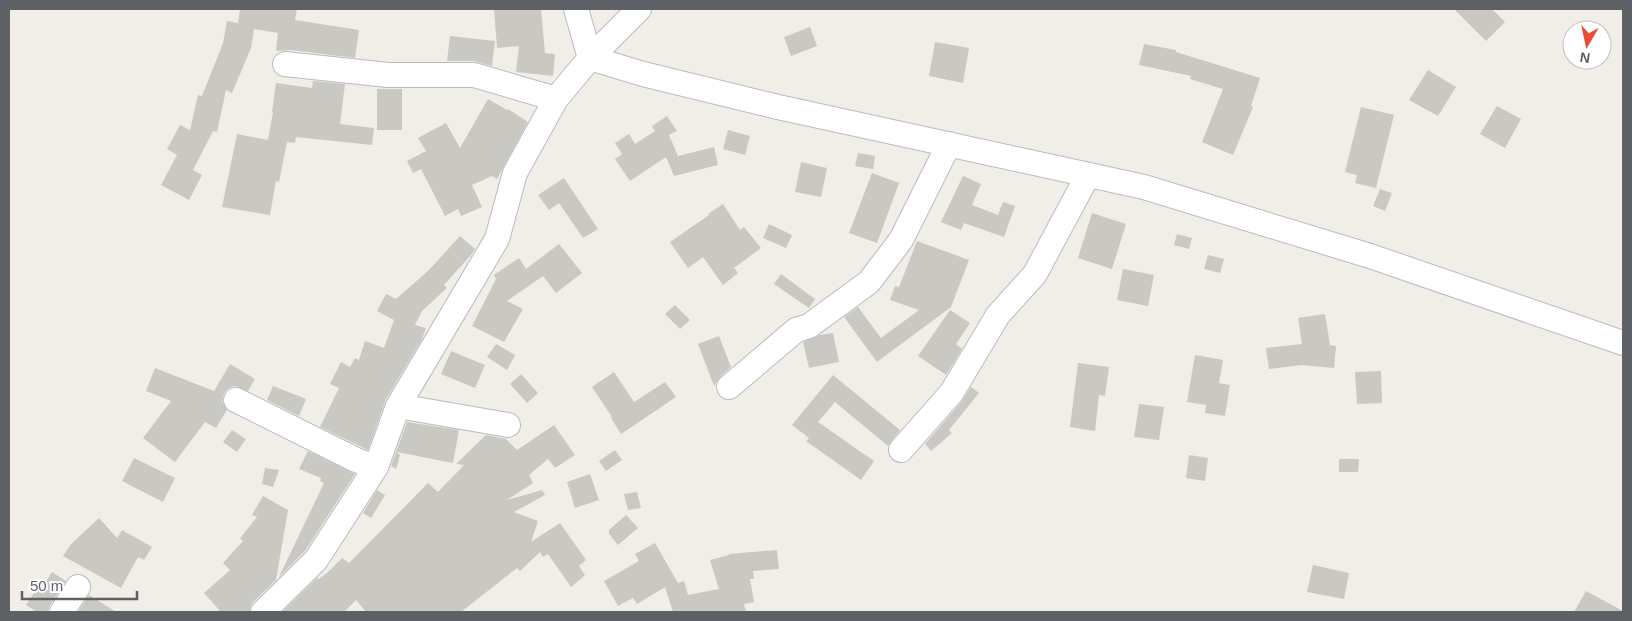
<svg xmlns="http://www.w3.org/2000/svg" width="1632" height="621" viewBox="0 0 1632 621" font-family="Helvetica,sans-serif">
	<rect width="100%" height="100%" fill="#f0eee6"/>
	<path fill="#cac8c3" d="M 240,9 L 297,9 L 295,20 L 359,30 L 355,58 L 291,50 L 276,51 L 278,33 L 254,29 L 251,48 L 232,93 L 226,90 L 217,132 L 213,131 L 193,170 L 202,175 L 189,200 L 161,185 L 177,155 L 167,149 L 180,125 L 190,130 L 198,95 L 202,96 L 223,43 L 227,21 L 238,23 Z
		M 494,9 L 541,9 L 545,53 L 555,54 L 553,76 L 516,72 L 519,46 L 497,48 Z
		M 1454,9 L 1492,9 L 1505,22 L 1486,41 Z
		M 810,27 L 817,46 L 791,56 L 784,37 Z
		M 450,36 L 495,41 L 492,66 L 474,61 L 447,61 Z
		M 935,42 L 969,48 L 963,83 L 929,76 Z
		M 1144,44 L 1176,50 L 1176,52 L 1260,78 L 1251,106 L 1253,107 L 1233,155 L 1202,142 L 1223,89 L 1190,79 L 1191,76 L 1139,65 Z
		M 1428,70 L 1456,87 L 1438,116 L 1409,100 Z
		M 313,81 L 345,84 L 340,124 L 374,128 L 372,145 L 296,137 L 295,143 L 287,142 L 279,182 L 276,181 L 270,215 L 222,207 L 237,134 L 268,140 L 273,112 L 272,112 L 276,83 L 312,88 Z
		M 377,89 L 402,89 L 402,130 L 377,130 Z
		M 488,99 L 507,110 L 508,109 L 528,122 L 497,179 L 492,176 L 472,185 L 482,207 L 461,216 L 458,209 L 445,216 L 421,169 L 413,173 L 407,161 L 426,151 L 418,138 L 446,123 L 460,148 Z
		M 1497,106 L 1521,119 L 1505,148 L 1480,134 Z
		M 1361,107 L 1394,115 L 1376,188 L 1355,183 L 1357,175 L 1345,172 Z
		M 667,116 L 677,131 L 669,135 L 678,156 L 714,147 L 718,165 L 674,176 L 666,157 L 630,181 L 615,159 L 622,154 L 615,143 L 629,134 L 635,144 L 655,131 L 652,126 Z
		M 728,130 L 750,136 L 745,155 L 723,149 Z
		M 858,153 L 875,156 L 873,169 L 855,166 Z
		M 801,162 L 827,168 L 821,197 L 795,192 Z
		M 872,173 L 899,183 L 877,243 L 849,233 Z
		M 963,176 L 981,184 L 972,205 L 998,215 L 1003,202 L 1015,206 L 1004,237 L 964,223 L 961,230 L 941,222 Z
		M 564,178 L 598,229 L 583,238 L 559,203 L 549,210 L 538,195 Z
		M 1380,189 L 1392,193 L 1385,211 L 1373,206 Z
		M 723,204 L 740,230 L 744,227 L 761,248 L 734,268 L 738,273 L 723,285 L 703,257 L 688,268 L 670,242 L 709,215 L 708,214 Z
		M 1092,213 L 1126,224 L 1112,269 L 1078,258 Z
		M 769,224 L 792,235 L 786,248 L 763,238 Z
		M 1177,234 L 1192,238 L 1189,249 L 1174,245 Z
		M 460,236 L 475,249 L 471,255 L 444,285 L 447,288 L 422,311 L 415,325 L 426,328 L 422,339 L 386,399 L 368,450 L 320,427 L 339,388 L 330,384 L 341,362 L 350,367 L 355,358 L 359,360 L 365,341 L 384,348 L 394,320 L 377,311 L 386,294 L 396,299 L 429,270 Z
		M 917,241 L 969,260 L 951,307 L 877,362 L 844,317 L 858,307 L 881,338 L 919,310 L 890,300 L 895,286 L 899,287 Z
		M 559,244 L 582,273 L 556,293 L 543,276 L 507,301 L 523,309 L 504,342 L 472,326 L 496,279 L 494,275 L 519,258 L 526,269 Z
		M 1208,255 L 1224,259 L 1220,273 L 1204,269 Z
		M 1123,269 L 1154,275 L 1148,306 L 1117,300 Z
		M 781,274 L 815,299 L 809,308 L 774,284 Z
		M 675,305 L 690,320 L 680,329 L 665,314 Z
		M 950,310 L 970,323 L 956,344 L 962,349 L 946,375 L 918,356 Z
		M 1325,314 L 1330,345 L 1336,346 L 1334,368 L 1301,365 L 1269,369 L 1266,348 L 1302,344 L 1298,318 Z
		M 833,333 L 839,362 L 809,368 L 803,342 L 819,335 Z
		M 719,336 L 731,367 L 720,377 L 714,386 L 698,344 Z
		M 496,344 L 515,355 L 507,370 L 487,357 Z
		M 451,351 L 485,365 L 475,388 L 441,374 Z
		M 1195,355 L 1223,360 L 1219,383 L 1230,385 L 1225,416 L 1205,413 L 1206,405 L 1187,402 Z
		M 1078,363 L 1109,367 L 1105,396 L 1099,395 L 1095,431 L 1070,427 Z
		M 230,364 L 255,379 L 248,391 L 235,386 L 229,388 L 224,393 L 222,401 L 227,410 L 216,428 L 205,422 L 175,462 L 143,438 L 171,401 L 146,391 L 155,368 L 214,391 Z
		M 1381,371 L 1382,403 L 1357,404 L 1355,372 Z
		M 614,372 L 634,402 L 665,382 L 676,397 L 621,434 L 611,418 L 612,417 L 592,387 Z
		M 521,374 L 538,393 L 527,403 L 510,384 Z
		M 833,375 L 900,430 L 888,446 L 835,402 L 818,422 L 874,461 L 861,480 L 806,441 L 809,438 L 792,425 Z
		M 273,386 L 306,399 L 299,416 L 267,400 Z
		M 971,387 L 979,393 L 949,430 L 952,433 L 931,451 L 925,444 L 962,401 Z
		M 1139,404 L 1164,407 L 1159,440 L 1134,437 Z
		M 407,422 L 459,430 L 453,463 L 397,452 L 400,455 L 396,469 L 391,466 Z
		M 554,425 L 575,455 L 555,468 L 548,459 L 529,475 L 533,483 L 507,500 L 542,490 L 545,495 L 514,512 L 538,521 L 531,542 L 560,523 L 586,560 L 579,566 L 585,575 L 571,587 L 548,554 L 543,557 L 540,552 L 520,571 L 517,568 L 461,612 L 366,612 L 356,600 L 344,612 L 282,612 L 317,578 L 319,579 L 327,573 L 342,558 L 349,563 L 428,483 L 438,492 L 464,465 L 456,464 L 486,435 L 506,439 L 517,450 Z
		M 232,430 L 246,439 L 237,452 L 223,442 Z
		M 615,450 L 622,460 L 606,471 L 599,461 Z
		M 308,451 L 355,474 L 305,551 L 279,577 L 324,483 L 320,481 L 321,478 L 299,469 Z
		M 1189,455 L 1208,458 L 1205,481 L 1186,478 Z
		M 134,458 L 175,478 L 163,502 L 122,481 Z
		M 1339,459 L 1359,459 L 1358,472 L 1339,472 Z
		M 265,468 L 279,470 L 273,487 L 262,484 Z
		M 590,474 L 599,500 L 575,508 L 567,482 Z
		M 377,490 L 385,495 L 371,518 L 363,513 Z
		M 637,492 L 641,508 L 628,510 L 624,494 Z
		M 263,496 L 288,510 L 276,580 L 253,602 L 250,608 L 250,612 L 221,612 L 204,593 L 230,570 L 223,563 L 243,541 L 240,538 L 257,517 L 252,515 Z
		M 626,515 L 638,528 L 618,545 L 609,534 L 609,530 Z
		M 99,518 L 117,538 L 122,530 L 152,547 L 144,560 L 138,557 L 121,588 L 63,556 L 71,544 Z
		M 655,543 L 678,583 L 684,581 L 688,595 L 719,589 L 710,560 L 729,555 L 729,554 L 777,550 L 779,569 L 753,571 L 754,579 L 750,579 L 754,602 L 744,604 L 746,612 L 673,612 L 665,587 L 637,604 L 633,598 L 618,606 L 604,581 L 639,561 L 635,554 Z
		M 1313,565 L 1349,573 L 1344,599 L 1307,592 Z
		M 52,572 L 66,581 L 50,605 L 48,612 L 37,612 L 26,605 L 42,581 L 45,583 Z
		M 1586,591 L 1623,611 L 1623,612 L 1574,612 Z
		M 89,595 L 116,612 L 78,612 Z"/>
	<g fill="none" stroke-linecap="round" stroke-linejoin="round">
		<defs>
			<path id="minor" d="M 576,9 L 590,58 L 643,74 L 778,107 L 1144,187 L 1370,256 L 1623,343
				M 285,64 L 388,75 L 474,75 L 556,99
				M 729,387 L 796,330 L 809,326 L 869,282 L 901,240 L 949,144
				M 236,400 L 356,460 L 376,467
				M 398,406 L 508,425
				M 901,450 L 952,392 L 998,315 L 1035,274 L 1088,175
				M 62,612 L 78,587
				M 263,612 L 316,560 L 376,467 L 398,406 L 497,239 L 515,173 L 556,99 L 590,58 L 639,9"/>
		</defs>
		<use href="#minor" stroke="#b8bbbf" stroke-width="26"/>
		<use href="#minor" stroke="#fff" stroke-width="24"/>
	</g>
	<rect width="1632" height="621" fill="none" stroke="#5d6166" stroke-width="20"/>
	<g transform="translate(1587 45) rotate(189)"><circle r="24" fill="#ffffff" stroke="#bec0c2"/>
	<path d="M0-4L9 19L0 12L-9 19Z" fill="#e94c32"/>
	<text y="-8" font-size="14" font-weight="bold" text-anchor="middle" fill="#5d6166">N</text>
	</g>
	<path d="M22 591v8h115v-8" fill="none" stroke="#5d6166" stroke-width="2.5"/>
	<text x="30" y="591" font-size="15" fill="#5d6166" stroke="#ffffff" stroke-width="4" paint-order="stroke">50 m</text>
</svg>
